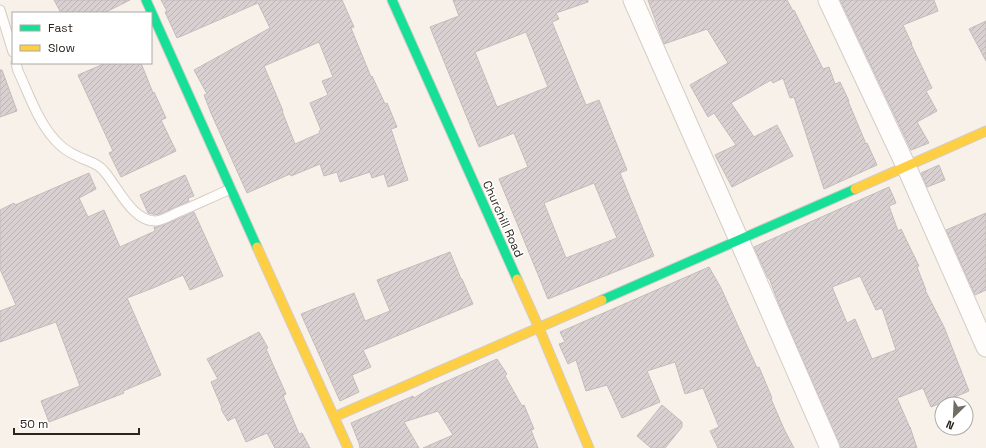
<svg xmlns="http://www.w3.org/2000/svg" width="986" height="448" viewBox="0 0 986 448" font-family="'Space Grotesk',sans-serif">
	<defs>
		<pattern id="building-hatch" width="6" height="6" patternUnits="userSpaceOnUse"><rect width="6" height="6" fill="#d9d1d1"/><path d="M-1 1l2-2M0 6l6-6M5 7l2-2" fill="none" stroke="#bab3b3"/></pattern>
	</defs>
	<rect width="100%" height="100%" fill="#f8f1ea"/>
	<path fill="url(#building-hatch)" stroke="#c3bcbb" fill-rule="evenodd" d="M 54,0 L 130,0 L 104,13 L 61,13 Z
		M 161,0 L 342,0 L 354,27 L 351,28 L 371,77 L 372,76 L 385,104 L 387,103 L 397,127 L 391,129 L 408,180 L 388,187 L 384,174 L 372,178 L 370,172 L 340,182 L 337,172 L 324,176 L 320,164 L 291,176 L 290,174 L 247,193 L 211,113 L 204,95 L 207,94 L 194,70 L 270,28 L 258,3 L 177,38 L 165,12 L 167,11 ZM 319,42 L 333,77 L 322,81 L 328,95 L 310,103 L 321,130 L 319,131 L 320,133 L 295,144 L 282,111 L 283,111 L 264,66 Z
		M 453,0 L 588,0 L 588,2 L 556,13 L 559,19 L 552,22 L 586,105 L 599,100 L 627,170 L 620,173 L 654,256 L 548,299 L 499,179 L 528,167 L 514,133 L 479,147 L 430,27 L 459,16 ZM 526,32 L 548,87 L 497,107 L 475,52 ZM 594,183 L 617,238 L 566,258 L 544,203 Z
		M 648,0 L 787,0 L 793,11 L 794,10 L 823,69 L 829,67 L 835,84 L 840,82 L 849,101 L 848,101 L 866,144 L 867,143 L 877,165 L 824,189 L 794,97 L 790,98 L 783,78 L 773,83 L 771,80 L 731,103 L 754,137 L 777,125 L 793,156 L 732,187 L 715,155 L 736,145 L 714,113 L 708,117 L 690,85 L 728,63 L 707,29 L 664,44 Z
		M 840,0 L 934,0 L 938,11 L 903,25 L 912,44 L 911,44 L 932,88 L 926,91 L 937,111 L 917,122 L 929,143 L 911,150 Z
		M 986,21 L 986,61 L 969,29 Z
		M 106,63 L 141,63 L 153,93 L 154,92 L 166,118 L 161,120 L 176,151 L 121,177 L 109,153 L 113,151 L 78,75 Z
		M 0,70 L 2,70 L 17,111 L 0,117 Z
		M 939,165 L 945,180 L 927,187 L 921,173 Z
		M 89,173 L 96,189 L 79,198 L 88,217 L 104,210 L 120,247 L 155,231 L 154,227 L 157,227 L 164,225 L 194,212 L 223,276 L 190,290 L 183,275 L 153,288 L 127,298 L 161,375 L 123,391 L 124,393 L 49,422 L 41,401 L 80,386 L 56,322 L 0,342 L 0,311 L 16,305 L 0,269 L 0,210 L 14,203 L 15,205 Z
		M 185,175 L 194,196 L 188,198 L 189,201 L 158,215 L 148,213 L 140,195 Z
		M 889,187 L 896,203 L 889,206 L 898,231 L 901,229 L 919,266 L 917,267 L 926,290 L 925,290 L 944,327 L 969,391 L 931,407 L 923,388 L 897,398 L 910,428 L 910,427 L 917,448 L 841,448 L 782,312 L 769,278 L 768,278 L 754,247 ZM 860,276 L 876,310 L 882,308 L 896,350 L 872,359 L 855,319 L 847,323 L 832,287 Z
		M 986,213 L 986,290 L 975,295 L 946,230 Z
		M 450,252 L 461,279 L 462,279 L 473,304 L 363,350 L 371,367 L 352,375 L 359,392 L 340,401 L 301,314 L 354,293 L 365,321 L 390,311 L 377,280 Z
		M 709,267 L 721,288 L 757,368 L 759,367 L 772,398 L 771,399 L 784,429 L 794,448 L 718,448 L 710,431 L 719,427 L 703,388 L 685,394 L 675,362 L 647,371 L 660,402 L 622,418 L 607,385 L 586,391 L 576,360 L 568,364 L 559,344 L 565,342 L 560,332 Z
		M 259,332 L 268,348 L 266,349 L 286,394 L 283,396 L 299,434 L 302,433 L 310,448 L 274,448 L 275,448 L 267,433 L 246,442 L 235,417 L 228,421 L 221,409 L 222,408 L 211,382 L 218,379 L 207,359 Z
		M 497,359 L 507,374 L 505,376 L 522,406 L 524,405 L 534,429 L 531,430 L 538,448 L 423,448 L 453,435 L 438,411 L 404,422 L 419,448 L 360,448 L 359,443 L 351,423 L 413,396 L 414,398 L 429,389 Z
		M 662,405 L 682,422 L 682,427 L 665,448 L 651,448 L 637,436 Z"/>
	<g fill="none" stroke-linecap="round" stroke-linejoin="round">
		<defs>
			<path id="lane" d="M 0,10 L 13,52
				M 16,63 L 18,71 C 29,94 37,120 55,140 C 61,147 68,152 77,156 C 86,161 96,162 103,170 C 117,185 132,222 156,221 C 164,220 173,214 181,211 C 198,204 214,196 231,189"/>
			<path id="street" d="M 633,0 L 739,240 L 830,448
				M 828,0 L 906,166 L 986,347"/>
			<path id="fast" d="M 146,0 L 257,247
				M 392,0 L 517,279
				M 602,300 L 855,189"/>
			<path id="slow" d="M 855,189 L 986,131
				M 257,247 L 348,448
				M 517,279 L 539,328 L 589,448
				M 334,417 L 602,300"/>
		</defs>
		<use href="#lane" stroke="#d4cdc6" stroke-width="11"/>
		<use href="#street" stroke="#d4cdc6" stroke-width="21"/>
		<use href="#fast" stroke="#d4cdc6" stroke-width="11"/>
		<use href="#slow" stroke="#d4cdc6" stroke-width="11"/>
		<use href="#lane" stroke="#fefdfc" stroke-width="9"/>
		<use href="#street" stroke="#fefdfc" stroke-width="19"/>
		<use href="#fast" stroke="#16e098" stroke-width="9"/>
		<use href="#slow" stroke="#ffcf43" stroke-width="9"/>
	</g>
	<g text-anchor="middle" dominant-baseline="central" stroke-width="3" stroke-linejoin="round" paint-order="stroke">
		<g font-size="12" fill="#2c251d" stroke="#fff">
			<text transform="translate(503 219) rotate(66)">Churchill Road</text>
		</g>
	</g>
	<rect x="12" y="12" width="140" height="52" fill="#ffffff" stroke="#aba8a5"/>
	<rect x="20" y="25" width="20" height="6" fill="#16e098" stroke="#aba8a5"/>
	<text x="48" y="32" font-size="12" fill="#2c251d">Fast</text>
	<rect x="20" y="45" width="20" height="6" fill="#ffcf43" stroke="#aba8a5"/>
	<text x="48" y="52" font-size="12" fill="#2c251d">Slow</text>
	<g transform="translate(954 416) rotate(204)"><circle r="19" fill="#ffffff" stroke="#aba8a5"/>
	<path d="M0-3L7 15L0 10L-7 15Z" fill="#736c65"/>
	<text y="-6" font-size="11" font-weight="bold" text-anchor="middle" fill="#2c251d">N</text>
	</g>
	<path d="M14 428v6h125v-6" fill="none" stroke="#2c251d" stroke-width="2"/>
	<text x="20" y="428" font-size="12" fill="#2c251d" stroke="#ffffff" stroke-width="3" paint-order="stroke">50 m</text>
</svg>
